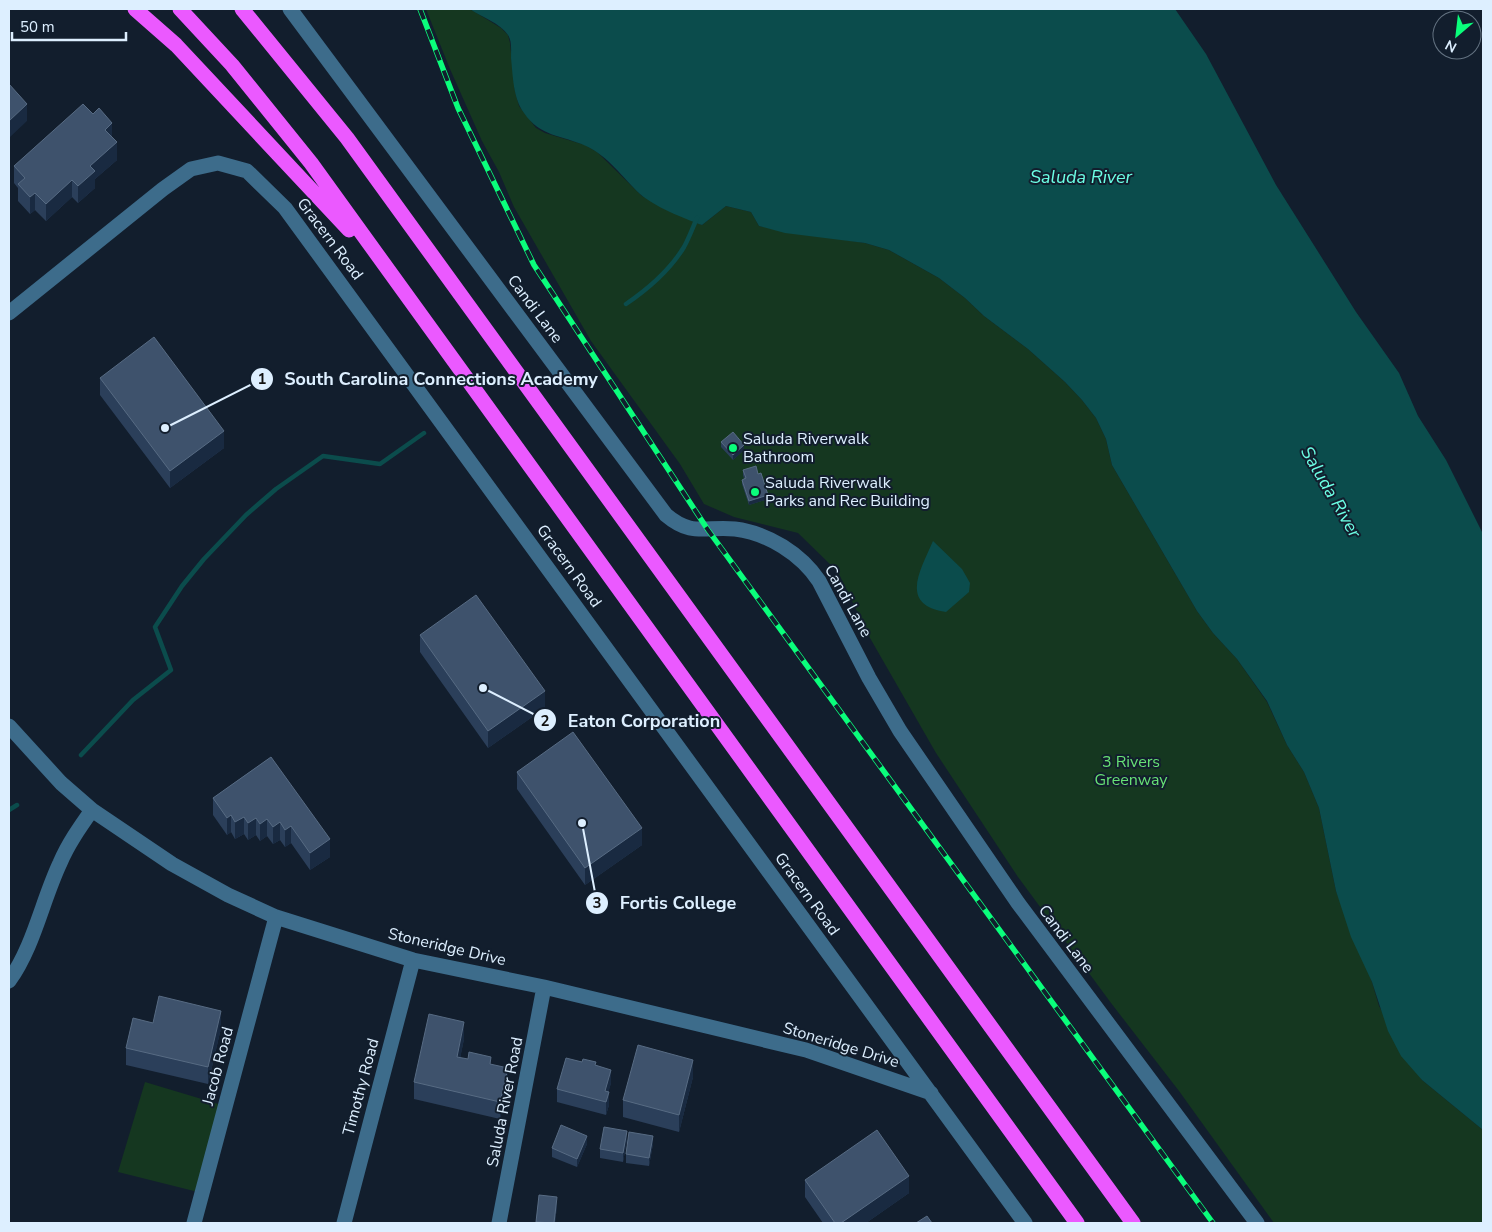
<svg xmlns="http://www.w3.org/2000/svg" width="1492" height="1232" viewBox="0 0 1492 1232" font-family="'Nunito Sans',sans-serif">
	<rect width="100%" height="100%" fill="#121e2d"/>
	<path fill="#153720" d="M 426,9 L 470,9 L 501,28 L 508,35 L 510,43 L 515,91 L 519,106 L 536,128 L 545,133 L 585,145 L 597,152 L 642,196 L 666,209 L 702,225 L 726,206 L 751,212 L 759,226 L 865,243 L 889,250 L 939,278 L 965,298 L 984,316 L 1028,349 L 1065,382 L 1082,400 L 1096,418 L 1106,439 L 1112,465 L 1197,611 L 1213,633 L 1237,659 L 1267,702 L 1287,745 L 1304,772 L 1319,808 L 1336,891 L 1372,982 L 1379,1006 L 1422,1080 L 1483,1130 L 1483,1223 L 1274,1223 L 1179,1091 L 1111,1003 L 1018,877 L 936,753 L 870,638 L 838,572 L 798,533 L 734,517 L 704,504 L 680,464 L 591,341 L 514,207 L 499,172 L 482,141 L 450,69 Z
		M 145,1082 L 225,1106 L 202,1193 L 118,1172 Z"/>
	<path fill="#0b4c4c" d="M 470,9 L 1175,9 L 1206,54 L 1276,185 L 1356,312 L 1399,373 L 1418,416 L 1446,460 L 1483,534 L 1483,1130 L 1422,1080 L 1401,1056 L 1388,1031 L 1372,982 L 1351,937 L 1336,891 L 1319,808 L 1304,772 L 1287,745 L 1267,701 L 1237,659 L 1213,633 L 1197,611 L 1112,465 L 1106,439 L 1096,418 L 1082,400 L 1065,382 L 1028,349 L 984,316 L 965,298 L 939,278 L 889,250 L 865,243 L 785,233 L 759,226 L 751,212 L 726,206 L 702,225 C 683,218 655,207 640,194 C 623,178 608,156 586,146 C 562,135 540,137 524,113 C 513,98 513,76 511,58 C 511,50 512,41 508,35 C 500,23 481,17 470,9 Z
		M 933,541 L 962,569 L 970,583 L 969,592 L 946,612 C 898,605 921,569 933,541 Z"/>
	<g fill="none" stroke-linecap="round" stroke-linejoin="round">
		<path stroke="#0b4c4c" stroke-width="4.5" d="M 626,304 C 648,289 670,270 684,247 C 689,238 693,227 697,218
			M 81,755 L 133,700 L 171,670 L 155,627 L 182,586 L 204,559 L 246,515 L 276,489 L 323,456 L 380,464 L 424,433
			M 9,810 L 17,805"/>
		<path stroke="#3d6c8b" stroke-width="15" d="M 290,9 L 666,515 C 692,537 705,526 735,529 C 768,533 801,554 819,581 L 869,678 L 900,731 L 1018,903 L 1257,1223
			M 9,313 L 163,189 L 191,169 L 218,163 L 247,171 L 285,208 L 1025,1223
			M 9,726 L 61,783 L 92,810 L 172,864 L 228,895 L 276,917 L 413,960 L 544,987 L 806,1050 L 931,1093
			M 9,981 C 34,946 42,901 60,863 C 68,844 80,827 92,810
			M 194,1223 L 276,917
			M 344,1223 L 413,960
			M 499,1223 L 544,987"/>
		<path stroke="#eb59ff" stroke-width="15" d="M 135,9 L 176,45 L 349,230
			M 180,9 L 232,65 L 311,163 L 1077,1223
			M 242,9 L 347,138 L 1133,1223"/>
		<defs>
			<path id="rail" d="M 420,9 L 458,108 L 534,265 L 708,530 L 1213,1223"/>
		</defs>
		<use href="#rail" stroke="#0afe7b" stroke-width="5.5"/>
		<use href="#rail" stroke="#121e2d" stroke-width="4" stroke-dasharray="11" stroke-linecap="butt"/>
	</g>
	<path fill="#2b3f5a" d="M 112,138 L 117,160 L 95,179 L 95,188 L 78,203 L 72,197 L 46,221 L 35,210 L 30,214 L 18,201 L 18,188 L 14,183 L 14,166 Z
		M 100,378 L 224,448 L 170,488 L 100,395 Z
		M 721,442 L 744,450 L 733,460 L 721,447 Z
		M 743,470 L 758,474 L 768,499 L 749,505 L 742,484 L 742,480 L 744,479 L 743,475 Z
		M 420,635 L 545,708 L 488,748 L 420,652 Z
		M 271,757 L 330,857 L 310,870 L 291,843 L 285,847 L 280,840 L 273,844 L 267,836 L 260,841 L 256,835 L 248,840 L 244,834 L 235,839 L 231,832 L 227,835 L 213,815 L 213,798 Z
		M 517,772 L 642,845 L 585,885 L 517,789 Z
		M 153,1023 L 221,1028 L 208,1084 L 126,1065 L 126,1048 Z
		M 464,1039 L 460,1058 L 491,1064 L 508,1085 L 500,1119 L 414,1099 L 414,1082 Z
		M 596,1065 L 611,1083 L 608,1092 L 609,1105 L 606,1115 L 557,1102 L 557,1089 Z
		M 693,1077 L 679,1132 L 623,1117 L 623,1100 Z
		M 627,1140 L 623,1162 L 600,1158 L 600,1149 Z
		M 587,1144 L 577,1167 L 552,1157 L 552,1148 Z
		M 653,1144 L 649,1166 L 626,1163 L 626,1154 Z
		M 805,1180 L 909,1193 L 866,1223 L 823,1223 L 805,1197 Z
		M 539,1195 L 557,1206 L 555,1223 L 536,1223 Z"/>
	<path fill="#192a41" d="M 27,104 L 27,121 L 9,138 L 9,121 Z
		M 112,123 L 112,140 L 105,130 Z
		M 117,142 L 117,160 L 95,179 L 95,188 L 78,203 L 78,186 L 90,166 Z
		M 72,180 L 72,197 L 46,221 L 46,204 Z
		M 35,193 L 35,210 L 30,214 L 30,197 Z
		M 224,431 L 224,448 L 170,488 L 170,471 Z
		M 744,445 L 744,450 L 733,460 L 733,455 Z
		M 768,495 L 768,499 L 749,505 L 749,501 Z
		M 545,691 L 545,708 L 488,748 L 488,731 Z
		M 231,815 L 231,832 L 227,835 L 227,818 Z
		M 244,817 L 244,834 L 235,839 L 235,822 Z
		M 256,818 L 256,835 L 248,840 L 248,823 Z
		M 267,819 L 267,836 L 260,841 L 260,824 Z
		M 280,822 L 280,840 L 273,844 L 273,827 Z
		M 291,826 L 291,843 L 285,847 L 285,830 Z
		M 642,828 L 642,845 L 585,885 L 585,868 Z
		M 330,839 L 330,857 L 310,870 L 310,853 Z
		M 221,1011 L 221,1028 L 208,1084 L 208,1067 Z
		M 464,1022 L 464,1039 L 457,1074 L 457,1057 Z
		M 693,1060 L 693,1077 L 679,1132 L 679,1115 Z
		M 508,1068 L 508,1085 L 500,1119 L 500,1102 Z
		M 611,1070 L 611,1083 L 606,1102 L 605,1091 Z
		M 609,1092 L 609,1105 L 606,1115 L 606,1102 Z
		M 627,1131 L 627,1140 L 623,1162 L 623,1153 Z
		M 587,1136 L 587,1144 L 577,1167 L 577,1159 Z
		M 653,1136 L 653,1144 L 649,1166 L 649,1158 Z
		M 909,1176 L 909,1193 L 866,1223 L 841,1223 Z
		M 557,1197 L 557,1206 L 555,1223 L 554,1223 Z"/>
	<path fill="#3e526c" stroke="#576b83" d="M 9,84 L 27,104 L 9,121 Z
		M 83,104 L 93,114 L 99,108 L 112,123 L 105,130 L 117,142 L 90,166 L 95,171 L 78,186 L 72,180 L 46,204 L 35,193 L 30,197 L 18,184 L 25,178 L 14,166 Z
		M 154,337 L 224,431 L 170,471 L 100,378 Z
		M 733,432 L 744,445 L 733,455 L 721,442 Z
		M 756,466 L 758,474 L 761,473 L 768,495 L 749,501 L 742,480 L 746,478 L 743,470 Z
		M 476,595 L 545,691 L 488,731 L 420,635 Z
		M 573,732 L 642,828 L 585,868 L 517,772 Z
		M 271,757 L 330,839 L 310,853 L 291,826 L 285,830 L 280,822 L 273,827 L 267,819 L 260,824 L 256,818 L 248,823 L 244,817 L 235,822 L 231,815 L 227,818 L 213,798 Z
		M 159,996 L 221,1011 L 208,1067 L 126,1048 L 133,1018 L 153,1023 Z
		M 429,1014 L 464,1022 L 457,1057 L 468,1059 L 469,1052 L 491,1057 L 490,1064 L 508,1068 L 500,1102 L 414,1082 Z
		M 638,1045 L 693,1060 L 679,1115 L 623,1100 Z
		M 566,1058 L 582,1062 L 583,1059 L 596,1062 L 595,1065 L 611,1070 L 605,1091 L 609,1092 L 606,1102 L 557,1089 Z
		M 561,1125 L 587,1136 L 577,1159 L 552,1148 Z
		M 604,1127 L 627,1131 L 623,1153 L 600,1149 Z
		M 877,1130 L 909,1176 L 841,1223 L 835,1223 L 805,1180 Z
		M 629,1132 L 653,1136 L 649,1158 L 626,1154 Z
		M 539,1195 L 557,1197 L 554,1223 L 536,1222 Z
		M 927,1216 L 932,1223 L 916,1223 Z"/>
	<g fill="#0afe7b" stroke="#121e2d" stroke-width="2">
		<circle cx="733" cy="448" r="5"/>
		<circle cx="755" cy="492" r="5"/>
	</g>
	<g text-anchor="middle" dominant-baseline="central" stroke-width="4" stroke-linejoin="round" paint-order="stroke">
		<g font-size="16" fill="#ddefff" stroke="#121e2d">
			<text transform="translate(330 239) rotate(53)">Gracern Road</text>
			<text transform="translate(535 309) rotate(53)">Candi Lane</text>
			<text transform="translate(569 566) rotate(54)">Gracern Road</text>
			<text transform="translate(848 601) rotate(61)">Candi Lane</text>
			<text transform="translate(807 894) rotate(54)">Gracern Road</text>
			<text transform="translate(1066 939) rotate(53)">Candi Lane</text>
			<text transform="translate(447 947) rotate(13)">Stoneridge Drive</text>
			<text transform="translate(841 1045) rotate(17)">Stoneridge Drive</text>
			<text transform="translate(218 1066) rotate(-75)">Jacob Road</text>
			<text transform="translate(361 1087) rotate(-75)">Timothy Road</text>
			<text transform="translate(505 1102) rotate(-79)">Saluda River Road</text>
		</g>
		<g font-size="16" fill="#ddefff" stroke="#121e2d" text-anchor="start">
			<text x="743" y="439">Saluda Riverwalk<tspan x="743" dy="18">Bathroom</tspan></text>
			<text x="765" y="483">Saluda Riverwalk<tspan x="765" dy="18">Parks and Rec Building</tspan></text>
		</g>
		<g font-size="16" fill="#67e175" stroke="#121e2d">
			<text x="1131" y="762">3 Rivers<tspan x="1131" dy="18">Greenway</tspan></text>
		</g>
		<g font-size="18" font-style="italic" fill="#6cffe5" stroke="#121e2d">
			<text x="1081" y="177">Saluda River</text>
			<text transform="translate(1331 492) rotate(60)">Saluda River</text>
		</g>
	</g>
	<path fill="none" stroke="#ddefff" stroke-width="2" d="M165 428L262 379M483 688L545 720M582 823L597 903"/>
	<g fill="#ddefff" stroke="#121e2d" stroke-width="2">
		<circle cx="165" cy="428" r="5"/>
		<circle cx="483" cy="688" r="5"/>
		<circle cx="582" cy="823" r="5"/>
		<circle cx="262" cy="379" r="12"/>
		<circle cx="545" cy="720" r="12"/>
		<circle cx="597" cy="903" r="12"/>
	</g>
	<g font-size="15" text-anchor="middle" font-weight="bold" fill="#111">
		<text x="262" y="384">1</text>
		<text x="545" y="726">2</text>
		<text x="597" y="908">3</text>
	</g>
	<g font-size="18" text-anchor="middle" font-weight="bold" fill="#ddefff" stroke="#121e2d" stroke-width="4" stroke-linejoin="round" paint-order="stroke">
		<text x="441" y="385">South Carolina Connections Academy</text>
		<text x="644" y="727">Eaton Corporation</text>
		<text x="678" y="909">Fortis College</text>
	</g>
	<rect width="1492" height="1232" fill="none" stroke="#ddefff" stroke-width="20"/>
	<g transform="translate(1457 35) rotate(208)"><circle r="24" fill="#121e2d" stroke="#637281"/>
	<path d="M0-4L9 19L0 12L-9 19Z" fill="#0afe7b"/>
	<text y="-8" font-size="14" font-weight="bold" text-anchor="middle" fill="#ddefff">N</text>
	</g>
	<path d="M12 32v8h114v-8" fill="none" stroke="#ddefff" stroke-width="2.5"/>
	<text x="20" y="32" font-size="15" fill="#ddefff" stroke="#121e2d" stroke-width="4" paint-order="stroke">50 m</text>
</svg>
